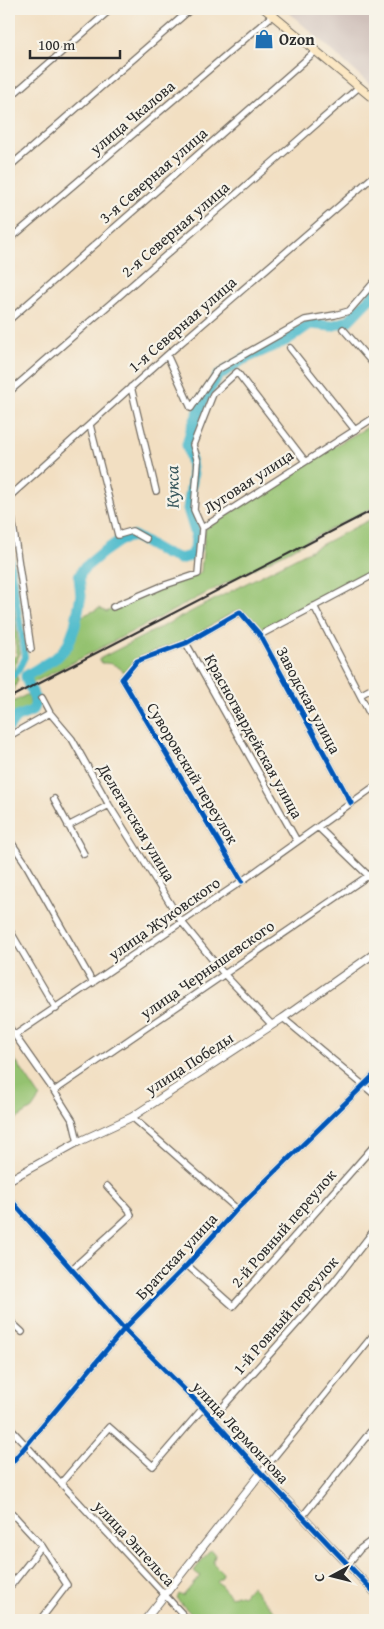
<svg xmlns="http://www.w3.org/2000/svg" width="384" height="1629" viewBox="0 0 384 1629" font-family="'Gentium Book Plus',serif">
	<rect width="100%" height="100%" fill="#f7f3e8"/>
	<filter id="ink" filterUnits="userSpaceOnUse"><feTurbulence type="fractalNoise" baseFrequency=".02" numOctaves="2"/><feDisplacementMap in="SourceGraphic" scale="10" xChannelSelector="R" yChannelSelector="G"/><feConvolveMatrix kernelMatrix="1 2 1 2 8 2 1 2 1" color-interpolation-filters="sRGB"/></filter>
	<filter id="wash" filterUnits="userSpaceOnUse"><feTurbulence type="fractalNoise" baseFrequency=".0096" numOctaves="4" result="noise"/><feDisplacementMap in="SourceGraphic" scale="20" xChannelSelector="R" yChannelSelector="G"/><feGaussianBlur stdDeviation="1.12" result="paint"/><feColorMatrix in="noise" values="0 0 0 0 0 0 0 0 0 0 0 0 0 0 0 0 0 1.4 0 .05"/><feComposite in="paint" operator="in"/></filter>
	<g filter="url(#wash)">
		<rect width="100%" height="100%" fill="#f2dfc2"/>
		<path fill="#cfc0ba" d="M 285,9 L 375,9 L 375,89 Z"/>
		<path fill="#94c270" stroke="#60764e" d="M 375,423 L 375,506 L 31,684 L 30,676 L 66,653 L 74,636 L 80,617 L 100,608 L 106,612 L 163,587 L 197,575 L 201,572 L 205,529 L 343,441 Z
			M 375,517 L 375,571 L 261,632 L 241,610 L 234,612 L 185,641 L 141,656 L 124,672 C 117,665 112,663 102,663 L 99,659 Z
			M 9,576 L 20,653 L 14,668 L 18,680 L 13,691 L 9,693 L 9,660 L 17,655 L 9,610 Z
			M 28,694 L 31,706 L 29,711 L 15,716 L 9,723 L 9,704 Z
			M 9,1051 L 40,1097 L 32,1109 L 9,1124 Z
			M 211,1550 L 215,1555 L 213,1563 L 223,1573 L 222,1577 L 217,1581 L 231,1597 L 236,1594 L 243,1596 L 251,1586 L 282,1620 L 197,1620 L 177,1599 L 179,1594 L 183,1596 L 200,1576 L 194,1571 L 208,1552 Z"/>
		<g fill="none" stroke-linecap="round" stroke-linejoin="round">
			<path stroke="#50bbcc" stroke-width="6" d="M 9,548 L 25,657 L 18,671 L 9,679"/>
			<path stroke="#50bbcc" stroke-width="11" d="M 9,727 C 11,724 14,719 17,717 C 26,712 37,714 35,700 C 33,691 27,685 26,676 L 57,657 L 68,645 L 75,626 L 81,596 L 79,577 L 83,569 L 102,553 L 122,539 L 134,536 L 164,553 L 180,559 L 190,556 L 195,550 L 196,535 L 188,509 L 193,475 L 191,461 L 187,445 L 191,430 L 204,399 L 218,376 L 242,360 L 287,340 L 310,324 L 331,326 L 348,321 L 375,293"/>
		</g>
	</g>
	<g filter="url(#ink)">
		<g fill="none" stroke-linecap="round" stroke-linejoin="round">
			<defs>
				<path id="minor" d="M 9,98 L 111,9
					M 9,167 L 191,9
					M 9,240 L 273,15
					M 9,320 L 316,51
					M 343,329 L 375,366
					M 290,348 L 355,430
					M 167,355 L 191,408
					M 131,387 L 156,491
					M 9,392 L 359,87
					M 191,408 L 217,370 L 305,320 L 335,315 L 349,311 L 375,281
					M 90,425 L 118,535 L 132,531 L 146,539
					M 9,497 L 167,355 L 375,175
					M 9,497 L 31,649
					M 202,528 L 194,510 L 198,462 L 193,445 L 213,394 L 237,372 L 305,461
					M 314,606 L 375,724
					M 113,607 L 162,586 L 198,574 L 202,528 L 375,417
					M 260,635 L 375,574
					M 186,643 L 297,841
					M 360,695 L 375,687
					M 42,698 L 50,713 L 72,739 L 109,805 L 181,921 L 224,974 L 272,1025
					M 9,736 L 50,713
					M 54,799 L 84,854
					M 68,826 L 109,805
					M 318,827 L 375,882
					M 9,839 L 24,861 L 93,983
					M 242,881 L 122,679 L 137,661 L 186,643 L 240,612 L 260,635 L 351,803
					M 9,929 L 56,1009
					M 283,1018 L 375,1095
					M 9,1027 L 54,1091 L 73,1121 L 78,1142
					M 15,1035 L 242,881 L 375,786
					M 54,1091 L 375,871
					M 132,1117 L 237,1209
					M 9,1198 L 124,1329 L 203,1408 L 261,1473 L 375,1333
					M 187,1265 L 233,1306 L 373,1147 L 375,1149
					M 72,1269 L 131,1215 L 129,1210 L 107,1186
					M 9,1320 L 22,1332
					M 213,1418 L 334,1282 L 375,1229
					M 9,1427 L 188,1620
					M 9,1466 L 124,1329 L 187,1265 L 237,1209 L 375,1074
					M 61,1483 L 109,1427 L 153,1466 L 203,1408
					M 9,1510 L 42,1546 L 67,1585 L 40,1620
					M 302,1517 L 375,1426
					M 348,1564 L 360,1549 L 375,1538
					M 9,1588 L 42,1546"/>
				<path id="tertiary" d="M 9,1180 L 78,1142 L 132,1117 L 283,1018 L 375,953
					M 145,1620 L 261,1473 L 375,1593"/>
				<path id="secondary" d="M 265,9 L 375,100"/>
			</defs>
			<use href="#minor" stroke="#716a60" stroke-width="8"/>
			<use href="#tertiary" stroke="#716a60" stroke-width="9"/>
			<use href="#secondary" stroke="#716a60" stroke-width="10"/>
			<use href="#minor" stroke="#fff" stroke-width="5.5"/>
			<use href="#tertiary" stroke="#fff" stroke-width="7"/>
			<use href="#secondary" stroke="#fbe7c3" stroke-width="8"/>
			<path stroke="#2b2b2b" stroke-width="2" d="M 9,698 L 375,509"/>
			<defs>
				<path id="cycleway" d="M 242,881 L 122,679 L 137,661 L 186,643 L 240,612 L 260,635 L 351,803
					M 9,1198 L 124,1329 L 203,1408 L 261,1473 L 375,1593
					M 9,1466 L 124,1329 L 187,1265 L 237,1209 L 375,1074"/>
			</defs>
			<use href="#cycleway" stroke="#f7f3e8" stroke-width="8"/>
			<use href="#cycleway" stroke="#0057b8" stroke-width="5"/>
		</g>
	</g>
	<defs>
		<symbol id="shop-bare" viewBox="-9 -9 18 18"><path d="M-5-2.5h2.3a2.7 3.5 0 0 1 5.4 0H5L5.5 6h-11ZM-1.5-2.5h3a1.5 2.3 0 0 0-3 0Z" fill="#1f6fb2" stroke="#f7f3e8" stroke-width="2.5" paint-order="stroke"/></symbol>
	</defs>
	<g fill-rule="evenodd">
		<use href="#shop-bare" x="250" y="25" width="28" height="28"/>
	</g>
	<g text-anchor="middle" dominant-baseline="central" stroke-width="4.5" stroke-linejoin="round" paint-order="stroke">
		<g font-size="16" font-weight="bold" fill="#2b2b2b" stroke="#f7f3e8" text-anchor="start">
			<text x="279" y="39">Ozon</text>
		</g>
		<g font-size="16" fill="#2b2b2b" stroke="#f7f3e8">
			<text transform="translate(132 117) rotate(-40)">улица Чкалова</text>
			<text transform="translate(153 175) rotate(-41)">3-я Северная улица</text>
			<text transform="translate(175 229) rotate(-41)">2-я Северная улица</text>
			<text transform="translate(182 324) rotate(-41)">1-я Северная улица</text>
			<text transform="translate(248 481) rotate(-33)">Луговая улица</text>
			<text transform="translate(309 700) rotate(62)">Заводская улица</text>
			<text transform="translate(254 736) rotate(61)">Красногвардейская улица</text>
			<text transform="translate(193 773) rotate(59)">Суворовский переулок</text>
			<text transform="translate(137 822) rotate(59)">Делегатская улица</text>
			<text transform="translate(164 918) rotate(-35)">улица Жуковского</text>
			<text transform="translate(207 969) rotate(-35)">улица Чернышевского</text>
			<text transform="translate(189 1063) rotate(-33)">улица Победы</text>
			<text transform="translate(283 1228) rotate(-49)">2-й Ровный переулок</text>
			<text transform="translate(176 1256) rotate(-47)">Братская улица</text>
			<text transform="translate(285 1315) rotate(-49)">1-й Ровный переулок</text>
			<text transform="translate(241 1432) rotate(47)">улица Лермонтова</text>
			<text transform="translate(135 1543) rotate(47)">улица Энгельса</text>
		</g>
		<g font-size="18" font-style="italic" fill="#36565b" stroke="#f7f3e8">
			<text transform="translate(172 487) rotate(-91)">Кукса</text>
		</g>
	</g>
	<rect width="384" height="1629" fill="none" stroke="#f7f3e8" stroke-width="30"/>
	<g transform="translate(332 1576) rotate(263)" stroke="#f7f3e8" stroke-width="4" paint-order="stroke">
	<path d="M0-4L9 19L0 12L-9 19Z" fill="#2b2b2b"/>
	<text y="-8" font-size="14" font-weight="bold" text-anchor="middle" fill="#2b2b2b">С</text>
	</g>
	<path d="M30 50v8h90v-8" fill="none" stroke="#2b2b2b" stroke-width="2.5"/>
	<text x="38" y="50" font-size="15" fill="#2b2b2b" stroke="#f7f3e8" stroke-width="4" paint-order="stroke">100 m</text>
</svg>
